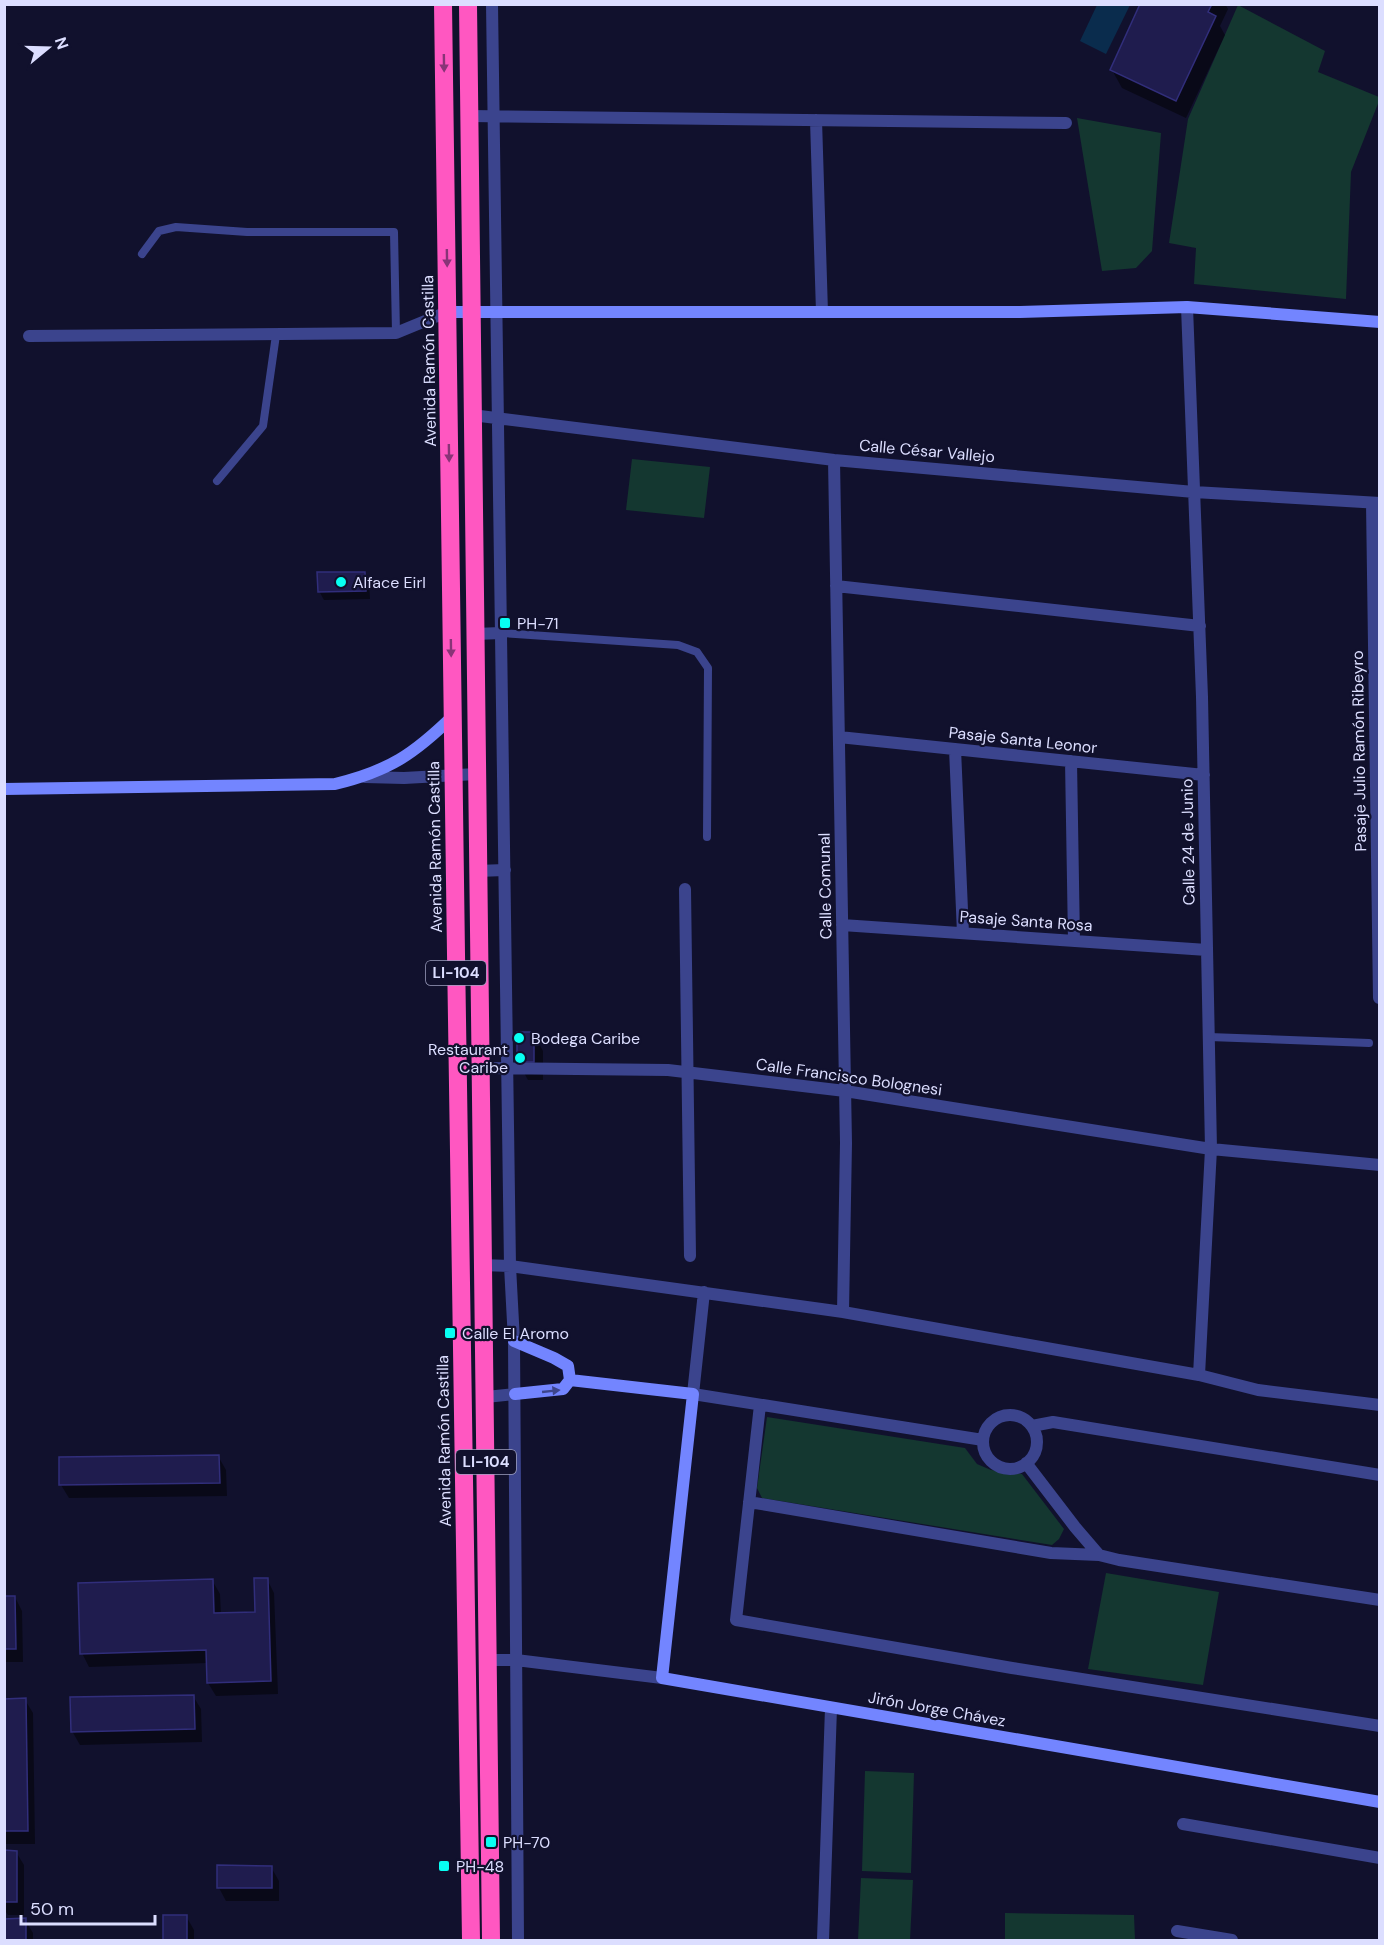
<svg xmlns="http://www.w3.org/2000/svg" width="1384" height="1945" viewBox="0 0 1384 1945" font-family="'DM Sans',sans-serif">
	<rect width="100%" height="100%" fill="#11112d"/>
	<path fill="#143730" d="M 1238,5 L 1325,51 L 1318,72 L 1379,97 L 1379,101 L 1351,172 L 1346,299 L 1194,284 L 1196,248 L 1169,243 L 1188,119 Z
		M 1077,118 L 1161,133 L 1152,251 L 1136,268 L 1102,271 Z
		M 632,459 L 710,467 L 704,518 L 626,510 Z
		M 767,1417 L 965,1448 L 977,1464 L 991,1470 L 1022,1474 L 1064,1529 L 1059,1539 L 1052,1545 L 762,1498 L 757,1488 Z
		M 1106,1573 L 1219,1592 L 1203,1685 L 1088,1669 Z
		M 865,1771 L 914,1773 L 911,1873 L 862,1871 Z
		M 861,1878 L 913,1880 L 910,1940 L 858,1940 Z
		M 1005,1913 L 1134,1915 L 1135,1940 L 1005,1940 Z"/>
	<path fill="#0a2c4d" d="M 1097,5 L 1130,5 L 1106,54 L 1080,41 Z"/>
	<path fill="#0007" d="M 1142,4 L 1225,4 L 1228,9 L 1220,26 L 1225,35 L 1186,118 L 1122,88 L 1112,70 Z
		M 364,574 L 369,582 L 370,599 L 324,600 L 319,591 Z
		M 533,1033 L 543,1051 L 543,1080 L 528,1080 L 518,1062 Z
		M 218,1456 L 226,1470 L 227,1496 L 69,1498 L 61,1485 L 61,1459 Z
		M 267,1579 L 274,1593 L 278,1694 L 216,1696 L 208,1683 L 208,1663 L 89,1667 L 82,1653 L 212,1580 L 220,1594 L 221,1615 L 256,1614 Z
		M 4,1597 L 15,1597 L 22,1611 L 23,1662 L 4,1662 Z
		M 193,1696 L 201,1709 L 202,1742 L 80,1745 L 72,1731 Z
		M 4,1700 L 25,1700 L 33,1713 L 35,1844 L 4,1844 Z
		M 4,1852 L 16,1852 L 24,1865 L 24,1915 L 8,1915 L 4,1909 Z
		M 271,1867 L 279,1881 L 279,1901 L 226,1901 L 219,1888 Z
		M 165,1916 L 186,1916 L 194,1930 L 194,1940 L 165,1940 Z
		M 4,1920 L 25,1920 L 33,1933 L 33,1940 L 4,1940 Z"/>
	<path fill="#1f1c4e" stroke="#312e7b" stroke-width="1.5" d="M 1140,4 L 1212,4 L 1208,12 L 1216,16 L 1176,101 L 1110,70 Z
		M 317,572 L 365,572 L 366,591 L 318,592 Z
		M 517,1032 L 534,1032 L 534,1062 L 517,1062 Z
		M 219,1455 L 220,1483 L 59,1485 L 59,1457 Z
		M 254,1578 L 268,1578 L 271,1681 L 207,1683 L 206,1650 L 80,1654 L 78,1583 L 213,1579 L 214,1613 L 255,1612 Z
		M 4,1596 L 15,1596 L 16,1649 L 4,1649 Z
		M 194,1695 L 195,1729 L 71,1732 L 70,1697 Z
		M 26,1698 L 28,1831 L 4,1831 L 4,1699 Z
		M 4,1850 L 17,1851 L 17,1902 L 4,1902 Z
		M 217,1865 L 272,1866 L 272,1888 L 217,1888 Z
		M 163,1915 L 187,1915 L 187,1940 L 163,1940 Z
		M 26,1918 L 26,1940 L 4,1940 L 4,1919 Z"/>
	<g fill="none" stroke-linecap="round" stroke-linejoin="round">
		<path stroke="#3b448d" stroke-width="8" d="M 142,254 L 159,231 L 176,227 L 247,232 L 394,232 L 396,333
			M 217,481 L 263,426 L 276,335
			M 501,633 L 678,645 L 697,652 L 708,668 L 707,837
			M 1209,1037 L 1369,1043"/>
		<path stroke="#3b448d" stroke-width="12" d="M 492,4 L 510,1266 L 514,1341 L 518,1940
			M 469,116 L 1066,123
			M 816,120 L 822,312
			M 1187,307 L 1202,697 L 1211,1149 L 1199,1375
			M 29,336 L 396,333 L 447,312
			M 472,415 L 834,460 L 1194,492 L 1380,503
			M 834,460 L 846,1143 L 843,1312
			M 1372,503 L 1379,998
			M 836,586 L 1200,626
			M 475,634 L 501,633
			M 839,737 L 1204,775
			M 955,749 L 963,933
			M 1071,761 L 1074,941
			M 365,777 L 404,778 L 476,774
			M 477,871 L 505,870
			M 685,889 L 690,1256
			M 842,925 L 1207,950
			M 480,1068 L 668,1070 L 845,1091 L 1211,1149 L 1380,1165
			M 482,1265 L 510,1266 L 843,1312 L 1199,1375 L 1258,1390 L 1380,1405
			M 704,1292 L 693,1394 L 983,1440
			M 486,1397 L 515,1394
			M 760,1405 L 736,1620 L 1012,1668 L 1380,1726
			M983 1442a27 27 0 1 1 54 0a27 27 0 1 1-54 0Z
			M 1032,1426 L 1053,1422 L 1380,1475
			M 1026,1463 L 1075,1527 L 1099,1555
			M 749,1502 L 1051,1553 L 1099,1555 L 1119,1560 L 1380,1600
			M 488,1660 L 516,1660 L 662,1678
			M 1183,1824 L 1380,1858
			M 1177,1931 L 1232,1940
			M 823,1940 L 831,1708"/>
		<path stroke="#7385ff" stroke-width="12" d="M 447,312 L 1020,312 L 1187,307 L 1380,322
			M 4,789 L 335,784 C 389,771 414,754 453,716
			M 514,1341 L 554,1358 L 568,1366 L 570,1380 L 563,1389 L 515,1394
			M 570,1380 L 693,1394 L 662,1678 L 1380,1802"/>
		<path stroke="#ff57c1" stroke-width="18" d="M 443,4 L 456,954 L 471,1940
			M 468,4 L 491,1940"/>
	</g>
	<defs><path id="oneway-solid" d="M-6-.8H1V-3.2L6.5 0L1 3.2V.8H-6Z" transform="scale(1.5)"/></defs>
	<g fill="#883477">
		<use href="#oneway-solid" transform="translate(444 63) rotate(89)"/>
		<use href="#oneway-solid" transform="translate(447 258) rotate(89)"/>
		<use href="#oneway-solid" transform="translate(449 453) rotate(89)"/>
		<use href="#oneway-solid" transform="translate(451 648) rotate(89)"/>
	</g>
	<use fill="#3d458c" href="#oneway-solid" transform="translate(551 1391) rotate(-6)"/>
	<g fill="#08fff3" stroke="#11112d" stroke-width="2">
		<circle cx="341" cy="582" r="6"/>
		<rect x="499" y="617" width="12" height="12" rx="3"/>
		<circle cx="519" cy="1038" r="6"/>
		<circle cx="520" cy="1058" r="6"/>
		<rect x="444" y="1327" width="12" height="12" rx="3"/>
		<rect x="485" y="1836" width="12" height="12" rx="3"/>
		<rect x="438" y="1860" width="12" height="12" rx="3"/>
	</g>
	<g text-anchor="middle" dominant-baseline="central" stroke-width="4.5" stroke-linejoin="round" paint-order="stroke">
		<g fill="#11112d" stroke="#9fa0c0" stroke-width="1.5">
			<rect x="426" y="961" width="60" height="24" rx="4.5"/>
			<rect x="456" y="1450" width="60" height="24" rx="4.5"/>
		</g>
		<g font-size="15" font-weight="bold" fill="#dcdeff">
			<text x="456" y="973">LI-104</text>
			<text x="486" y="1462">LI-104</text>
		</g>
		<g font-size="16" fill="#dcdeff" stroke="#11112d">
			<text transform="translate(429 361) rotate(-91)">Avenida Ramón Castilla</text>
			<text transform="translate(927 451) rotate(5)">Calle César Vallejo</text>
			<text transform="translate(1023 740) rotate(6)">Pasaje Santa Leonor</text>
			<text transform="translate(1359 751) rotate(-91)">Pasaje Julio Ramón Ribeyro</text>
			<text transform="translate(1188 842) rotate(-91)">Calle 24 de Junio</text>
			<text transform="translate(435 847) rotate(-91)">Avenida Ramón Castilla</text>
			<text transform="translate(825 886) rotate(-91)">Calle Comunal</text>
			<text transform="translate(1026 921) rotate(4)">Pasaje Santa Rosa</text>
			<text transform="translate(849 1077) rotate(8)">Calle Francisco Bolognesi</text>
			<text transform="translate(444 1441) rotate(-91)">Avenida Ramón Castilla</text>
			<text transform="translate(937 1709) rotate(10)">Jirón Jorge Chávez</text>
		</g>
		<g font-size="16" fill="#dcdeff" stroke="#11112d" text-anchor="start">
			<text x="353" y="582">Alface Eirl</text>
			<text x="517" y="623">PH-71</text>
			<text x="531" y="1038">Bodega Caribe</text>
			<text x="508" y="1049" text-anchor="end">Restaurant<tspan x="508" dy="18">Caribe</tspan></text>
			<text x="462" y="1333">Calle El Aromo</text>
			<text x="503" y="1842">PH-70</text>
			<text x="456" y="1866">PH-48</text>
		</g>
	</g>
	<rect width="1384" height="1945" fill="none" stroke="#dcdeff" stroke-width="12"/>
	<g transform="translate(48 48) rotate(71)" stroke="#11112d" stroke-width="4.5" paint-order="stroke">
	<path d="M0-4.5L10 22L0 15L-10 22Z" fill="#dcdeff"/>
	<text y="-9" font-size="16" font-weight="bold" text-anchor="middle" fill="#dcdeff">N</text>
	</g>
	<path d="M21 1915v9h134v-9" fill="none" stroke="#dcdeff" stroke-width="3"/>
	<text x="30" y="1915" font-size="18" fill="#dcdeff" stroke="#11112d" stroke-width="4.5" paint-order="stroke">50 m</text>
</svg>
